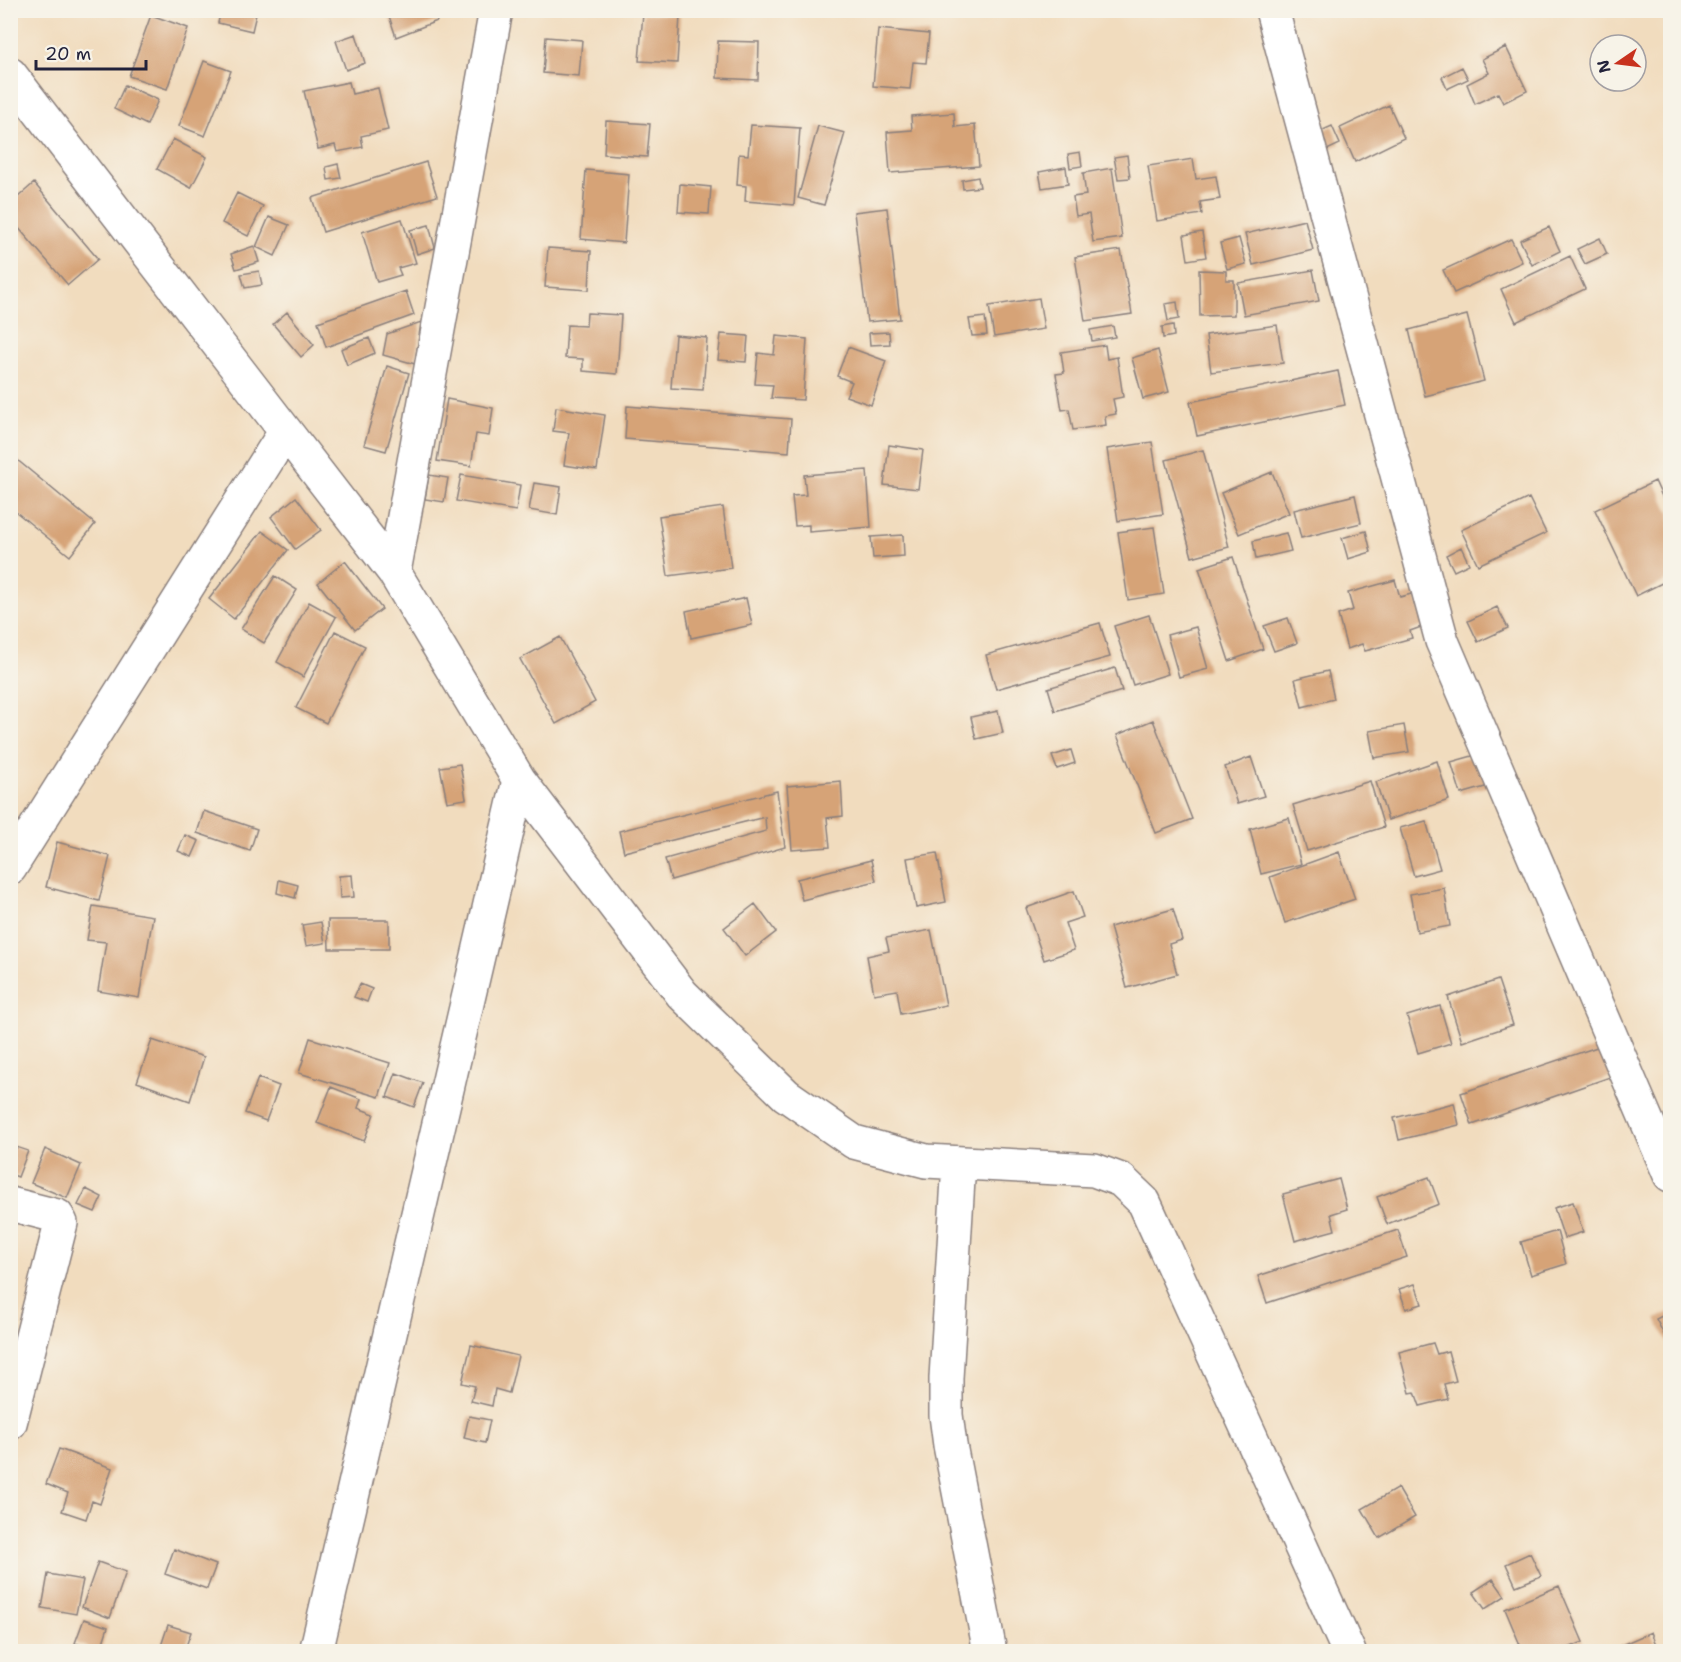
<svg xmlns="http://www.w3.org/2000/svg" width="1681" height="1662" viewBox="0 0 1681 1662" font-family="'Shantell Sans',sans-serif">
	<rect width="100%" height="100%" fill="#f7f3e8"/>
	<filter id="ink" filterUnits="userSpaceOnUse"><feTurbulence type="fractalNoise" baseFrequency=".0167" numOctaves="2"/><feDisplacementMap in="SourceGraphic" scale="12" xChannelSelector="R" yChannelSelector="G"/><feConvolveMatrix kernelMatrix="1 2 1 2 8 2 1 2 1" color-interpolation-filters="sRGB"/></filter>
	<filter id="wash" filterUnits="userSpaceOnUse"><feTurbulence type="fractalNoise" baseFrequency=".008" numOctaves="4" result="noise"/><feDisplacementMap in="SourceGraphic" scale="24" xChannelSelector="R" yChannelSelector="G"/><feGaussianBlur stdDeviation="1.35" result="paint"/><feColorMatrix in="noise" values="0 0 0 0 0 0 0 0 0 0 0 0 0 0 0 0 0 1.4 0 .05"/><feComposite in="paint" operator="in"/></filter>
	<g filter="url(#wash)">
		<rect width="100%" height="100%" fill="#f1dcbe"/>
		<g id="blocks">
			<path fill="#d6a377" d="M 221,10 L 257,10 L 252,31 L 218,23 Z
				M 387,10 L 433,10 L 437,21 L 396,37 Z
				M 643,13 L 680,16 L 677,63 L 639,61 Z
				M 151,15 L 188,28 L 167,89 L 129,76 Z
				M 878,29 L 929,34 L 926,63 L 913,62 L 910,89 L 873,86 Z
				M 356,34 L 365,63 L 346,70 L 336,41 Z
				M 546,37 L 582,40 L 579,76 L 543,73 Z
				M 718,41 L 759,42 L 758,80 L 717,78 Z
				M 1506,47 L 1527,91 L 1503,103 L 1498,93 L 1475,104 L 1467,84 L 1489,73 L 1482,59 Z
				M 204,61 L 231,71 L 205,136 L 179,126 Z
				M 1462,67 L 1468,79 L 1447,89 L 1442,77 Z
				M 349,82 L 352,94 L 378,88 L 388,130 L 361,136 L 363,147 L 337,152 L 335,145 L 318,149 L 304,91 Z
				M 125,85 L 158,100 L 147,125 L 114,109 Z
				M 1389,105 L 1404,138 L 1355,162 L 1340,128 Z
				M 954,113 L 955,127 L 975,125 L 979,166 L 890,173 L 887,132 L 912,130 L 911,116 Z
				M 606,121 L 650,124 L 647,157 L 604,154 Z
				M 751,125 L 800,128 L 794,205 L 745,201 L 746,186 L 737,185 L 739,154 L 748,155 Z
				M 818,126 L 845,133 L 824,205 L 798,198 Z
				M 1332,126 L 1340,144 L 1325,151 L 1316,133 Z
				M 173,139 L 207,157 L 191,188 L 157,169 Z
				M 1080,152 L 1082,166 L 1070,168 L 1068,154 Z
				M 1127,155 L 1130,178 L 1118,179 L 1114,157 Z
				M 1193,159 L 1196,179 L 1216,176 L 1220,199 L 1200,202 L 1202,214 L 1157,221 L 1148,166 Z
				M 426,162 L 437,196 L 323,232 L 312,198 Z
				M 338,164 L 341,178 L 328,180 L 326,167 Z
				M 1066,167 L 1068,184 L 1042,188 L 1039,172 Z
				M 1112,168 L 1122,238 L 1093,242 L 1089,214 L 1076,216 L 1073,197 L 1086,195 L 1083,173 Z
				M 586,170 L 629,174 L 624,243 L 581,239 Z
				M 978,177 L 980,187 L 963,189 L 962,180 Z
				M 34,183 L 98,259 L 68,285 L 10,218 L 10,204 Z
				M 680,184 L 711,187 L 709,214 L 678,212 Z
				M 237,193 L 263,206 L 248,236 L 222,223 Z
				M 887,208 L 900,319 L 867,322 L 854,212 Z
				M 269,217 L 289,225 L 275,256 L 256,247 Z
				M 402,219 L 416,263 L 398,268 L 401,275 L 377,282 L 362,232 Z
				M 1305,220 L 1313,250 L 1253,265 L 1245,234 Z
				M 429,225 L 435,248 L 417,254 L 410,230 Z
				M 1549,227 L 1560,251 L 1532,265 L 1520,240 Z
				M 1202,232 L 1206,257 L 1188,260 L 1184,235 Z
				M 1239,238 L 1246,264 L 1227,269 L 1220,243 Z
				M 1600,238 L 1607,254 L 1585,264 L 1577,249 Z
				M 1511,239 L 1522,262 L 1454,293 L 1443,270 Z
				M 254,246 L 259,262 L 236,269 L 231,254 Z
				M 548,248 L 591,251 L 589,290 L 545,287 Z
				M 1121,250 L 1132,314 L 1085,321 L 1075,257 Z
				M 1570,256 L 1585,289 L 1516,322 L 1501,289 Z
				M 1199,270 L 1226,271 L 1226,280 L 1234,280 L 1234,315 L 1200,316 Z
				M 1313,270 L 1319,301 L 1244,315 L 1238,283 Z
				M 259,271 L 262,285 L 245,288 L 241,274 Z
				M 406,291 L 414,315 L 326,347 L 318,322 Z
				M 1039,298 L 1044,329 L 994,337 L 989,306 Z
				M 1177,302 L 1179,319 L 1168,321 L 1165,304 Z
				M 287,312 L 314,345 L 301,357 L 273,324 Z
				M 587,313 L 621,315 L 617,374 L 583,371 L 583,359 L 565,358 L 567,325 L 586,326 Z
				M 1467,315 L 1484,381 L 1425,396 L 1409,330 Z
				M 985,317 L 987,335 L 972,336 L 969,319 Z
				M 421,322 L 415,364 L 383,355 L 387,334 Z
				M 1173,325 L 1174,336 L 1163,338 L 1162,327 Z
				M 1277,325 L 1283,363 L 1211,372 L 1206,335 Z
				M 1113,326 L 1115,337 L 1092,341 L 1090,330 Z
				M 889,332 L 890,344 L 870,345 L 869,333 Z
				M 721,334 L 748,336 L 746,362 L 718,360 Z
				M 675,335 L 707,338 L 703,390 L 671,388 Z
				M 776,336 L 807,339 L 803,400 L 771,398 L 773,385 L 755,384 L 758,353 L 774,355 Z
				M 369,338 L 375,353 L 347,365 L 341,349 Z
				M 1105,345 L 1107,359 L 1117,357 L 1123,397 L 1113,399 L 1116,414 L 1105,416 L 1106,425 L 1073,430 L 1069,409 L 1062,410 L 1056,374 L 1064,373 L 1061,352 Z
				M 848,347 L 886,361 L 871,405 L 846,396 L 852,382 L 837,376 Z
				M 1158,350 L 1169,392 L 1143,399 L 1132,358 Z
				M 387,366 L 409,373 L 386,451 L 364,445 Z
				M 1338,371 L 1345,405 L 1197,436 L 1190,402 Z
				M 447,399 L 493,408 L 489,436 L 476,434 L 471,466 L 437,461 Z
				M 627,406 L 791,419 L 789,452 L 625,439 Z
				M 556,407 L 605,415 L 597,470 L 564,465 L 569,433 L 553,431 Z
				M 1152,442 L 1163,514 L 1118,521 L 1107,449 Z
				M 889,445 L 923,450 L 918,489 L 884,485 Z
				M 1203,450 L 1229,547 L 1192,557 L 1166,460 Z
				M 10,454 L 95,524 L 70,556 L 10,507 Z
				M 867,470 L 871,527 L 809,532 L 809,525 L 795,526 L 792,496 L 806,495 L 804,475 Z
				M 1272,472 L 1289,513 L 1239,534 L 1221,493 Z
				M 429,475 L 448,478 L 444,502 L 425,499 Z
				M 461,475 L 520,485 L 516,511 L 456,501 Z
				M 1655,481 L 1670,514 L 1670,579 L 1636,596 L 1595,510 Z
				M 534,483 L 561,487 L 557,515 L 529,510 Z
				M 1355,495 L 1361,523 L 1301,538 L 1294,510 Z
				M 296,497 L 321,530 L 295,549 L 271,517 Z
				M 1529,498 L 1546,533 L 1478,565 L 1461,530 Z
				M 723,507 L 731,568 L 668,576 L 659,516 Z
				M 1154,527 L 1164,594 L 1128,600 L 1118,532 Z
				M 262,531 L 288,550 L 234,619 L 209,599 Z
				M 1366,531 L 1371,552 L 1348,559 L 1342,538 Z
				M 1286,533 L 1291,551 L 1256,559 L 1253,541 Z
				M 903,535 L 904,556 L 873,558 L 871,537 Z
				M 1461,547 L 1469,564 L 1454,571 L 1446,555 Z
				M 1233,557 L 1263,649 L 1229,661 L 1199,568 Z
				M 345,561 L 382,609 L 355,630 L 318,583 Z
				M 275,576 L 297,590 L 264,643 L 241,629 Z
				M 1395,580 L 1400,597 L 1415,593 L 1424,626 L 1410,631 L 1412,638 L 1365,651 L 1362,644 L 1347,649 L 1338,615 L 1353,610 L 1348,593 Z
				M 746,598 L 752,625 L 691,638 L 686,611 Z
				M 309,602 L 336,617 L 303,677 L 277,662 Z
				M 1497,607 L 1508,628 L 1478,642 L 1468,621 Z
				M 1149,615 L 1168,674 L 1133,685 L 1114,626 Z
				M 1288,618 L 1297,643 L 1274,651 L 1264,626 Z
				M 1100,623 L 1110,657 L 996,689 L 986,655 Z
				M 1196,627 L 1208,669 L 1179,677 L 1167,635 Z
				M 335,631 L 365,646 L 326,723 L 296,708 Z
				M 560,637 L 595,702 L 556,724 L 520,659 Z
				M 1115,668 L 1122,691 L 1055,711 L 1048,688 Z
				M 1328,671 L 1334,699 L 1302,707 L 1295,679 Z
				M 998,711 L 1003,733 L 976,739 L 971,717 Z
				M 1153,720 L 1192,819 L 1156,833 L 1117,735 Z
				M 1404,725 L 1409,752 L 1374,758 L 1369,731 Z
				M 1071,750 L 1075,763 L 1057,769 L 1052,756 Z
				M 1483,753 L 1492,785 L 1461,794 L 1451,762 Z
				M 1251,757 L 1264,796 L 1237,804 L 1225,767 Z
				M 1437,761 L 1449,800 L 1388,820 L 1376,782 Z
				M 460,764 L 466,799 L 447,802 L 440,767 Z
				M 841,781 L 843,816 L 827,818 L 830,847 L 792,850 L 787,786 Z
				M 1370,781 L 1384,827 L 1307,851 L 1293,805 Z
				M 777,791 L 785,847 L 671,880 L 665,859 L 766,831 L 765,817 L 624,852 L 619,831 Z
				M 204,811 L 257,829 L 250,851 L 197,833 Z
				M 1289,818 L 1301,864 L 1261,874 L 1250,829 Z
				M 1426,821 L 1440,869 L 1414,876 L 1400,828 Z
				M 185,835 L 199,841 L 192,857 L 178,851 Z
				M 57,842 L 110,856 L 99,901 L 46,887 Z
				M 1339,852 L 1355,899 L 1285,923 L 1270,877 Z
				M 937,853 L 946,902 L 916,908 L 907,858 Z
				M 871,860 L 876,881 L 802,900 L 797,879 Z
				M 352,875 L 354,897 L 340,898 L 339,876 Z
				M 279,880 L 298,885 L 295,898 L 277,893 Z
				M 1444,888 L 1450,926 L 1417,932 L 1410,894 Z
				M 1074,891 L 1083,917 L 1065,923 L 1074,950 L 1044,960 L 1026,908 Z
				M 755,904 L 776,932 L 745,956 L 724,928 Z
				M 93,906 L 153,916 L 139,998 L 98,991 L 106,942 L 87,940 Z
				M 1173,909 L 1182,940 L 1169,944 L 1177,974 L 1127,988 L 1110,927 Z
				M 328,920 L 389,920 L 389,949 L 329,949 Z
				M 321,922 L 325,943 L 306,946 L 302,925 Z
				M 931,930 L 946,1005 L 901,1014 L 897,990 L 874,994 L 867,956 L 889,951 L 886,938 Z
				M 1498,980 L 1513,1025 L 1462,1042 L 1448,997 Z
				M 360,984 L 372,989 L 367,1002 L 354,997 Z
				M 1440,1006 L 1451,1043 L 1418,1053 L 1407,1016 Z
				M 310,1038 L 390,1063 L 379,1097 L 299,1073 Z
				M 152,1040 L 204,1057 L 190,1101 L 137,1082 Z
				M 1603,1045 L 1613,1076 L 1472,1125 L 1461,1093 Z
				M 396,1073 L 423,1083 L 414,1107 L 387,1097 Z
				M 258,1078 L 279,1086 L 266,1121 L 245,1113 Z
				M 331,1087 L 361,1099 L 358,1108 L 374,1114 L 364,1141 L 317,1123 Z
				M 1454,1103 L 1459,1125 L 1399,1140 L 1394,1118 Z
				M 10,1145 L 28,1151 L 18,1177 L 10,1174 Z
				M 45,1149 L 81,1165 L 67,1198 L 31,1183 Z
				M 1429,1177 L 1439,1204 L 1387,1224 L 1377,1197 Z
				M 1339,1179 L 1347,1209 L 1331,1214 L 1335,1230 L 1295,1241 L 1283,1194 Z
				M 86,1189 L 102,1197 L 95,1212 L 78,1205 Z
				M 1573,1202 L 1583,1232 L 1564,1238 L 1554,1208 Z
				M 1398,1230 L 1407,1257 L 1267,1303 L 1258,1276 Z
				M 1557,1231 L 1566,1264 L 1531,1275 L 1521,1242 Z
				M 1415,1284 L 1422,1304 L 1406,1309 L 1399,1289 Z
				M 1670,1312 L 1670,1346 L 1656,1319 Z
				M 1433,1343 L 1437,1354 L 1448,1351 L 1456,1381 L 1444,1384 L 1448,1399 L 1420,1406 L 1415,1392 L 1410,1393 L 1399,1352 Z
				M 471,1345 L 518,1356 L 509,1393 L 495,1389 L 492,1406 L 471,1401 L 475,1386 L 462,1383 Z
				M 469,1416 L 490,1420 L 485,1443 L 464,1438 Z
				M 59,1449 L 112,1468 L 100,1504 L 92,1501 L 86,1519 L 62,1511 L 68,1493 L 46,1484 Z
				M 1398,1488 L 1415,1517 L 1379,1538 L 1362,1509 Z
				M 174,1549 L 216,1565 L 207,1589 L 165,1574 Z
				M 1530,1553 L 1541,1576 L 1516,1586 L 1506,1564 Z
				M 98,1562 L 126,1572 L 110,1618 L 82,1607 Z
				M 48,1574 L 83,1580 L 76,1614 L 42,1608 Z
				M 1493,1579 L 1505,1596 L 1485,1609 L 1473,1592 Z
				M 1559,1586 L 1583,1642 L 1559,1652 L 1523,1652 L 1505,1609 Z
				M 84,1619 L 108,1627 L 100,1652 L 75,1643 Z
				M 168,1625 L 191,1632 L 184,1652 L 159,1652 Z
				M 1651,1632 L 1659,1652 L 1611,1652 L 1610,1650 Z"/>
		</g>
	</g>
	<g filter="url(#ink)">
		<use href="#blocks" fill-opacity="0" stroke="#8a7f7c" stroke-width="1.5"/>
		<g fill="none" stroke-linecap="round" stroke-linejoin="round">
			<defs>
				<path id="minor" d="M 1272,10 L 1442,641 L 1670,1175
					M 10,74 L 394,572 L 519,780 L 682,994 L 786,1095 L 854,1142 L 926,1161 L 1094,1170 L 1121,1180 L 1144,1202 L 1349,1652
					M 394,572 L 496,10
					M 10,868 L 285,432
					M 959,1163 L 946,1378 L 946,1415 L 950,1445 L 990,1652
					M 10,1204 L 57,1216 L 61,1223 L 10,1423
					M 316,1652 L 519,780"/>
			</defs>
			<use href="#minor" stroke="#8a7f7c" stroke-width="36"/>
			<use href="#minor" stroke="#fff" stroke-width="33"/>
		</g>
	</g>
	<rect width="1681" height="1662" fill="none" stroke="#f7f3e8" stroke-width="36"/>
	<g transform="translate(1618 63) rotate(256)"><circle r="28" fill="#f7f3e8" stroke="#a29fa3" stroke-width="1.5"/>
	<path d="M0-4.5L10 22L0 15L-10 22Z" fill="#c8321e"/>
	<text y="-9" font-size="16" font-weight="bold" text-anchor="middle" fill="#22223b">N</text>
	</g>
	<path d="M36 60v9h110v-9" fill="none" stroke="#22223b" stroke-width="3"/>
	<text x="45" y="60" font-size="18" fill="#22223b" stroke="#f7f3e8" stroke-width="4.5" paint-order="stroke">20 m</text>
</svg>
